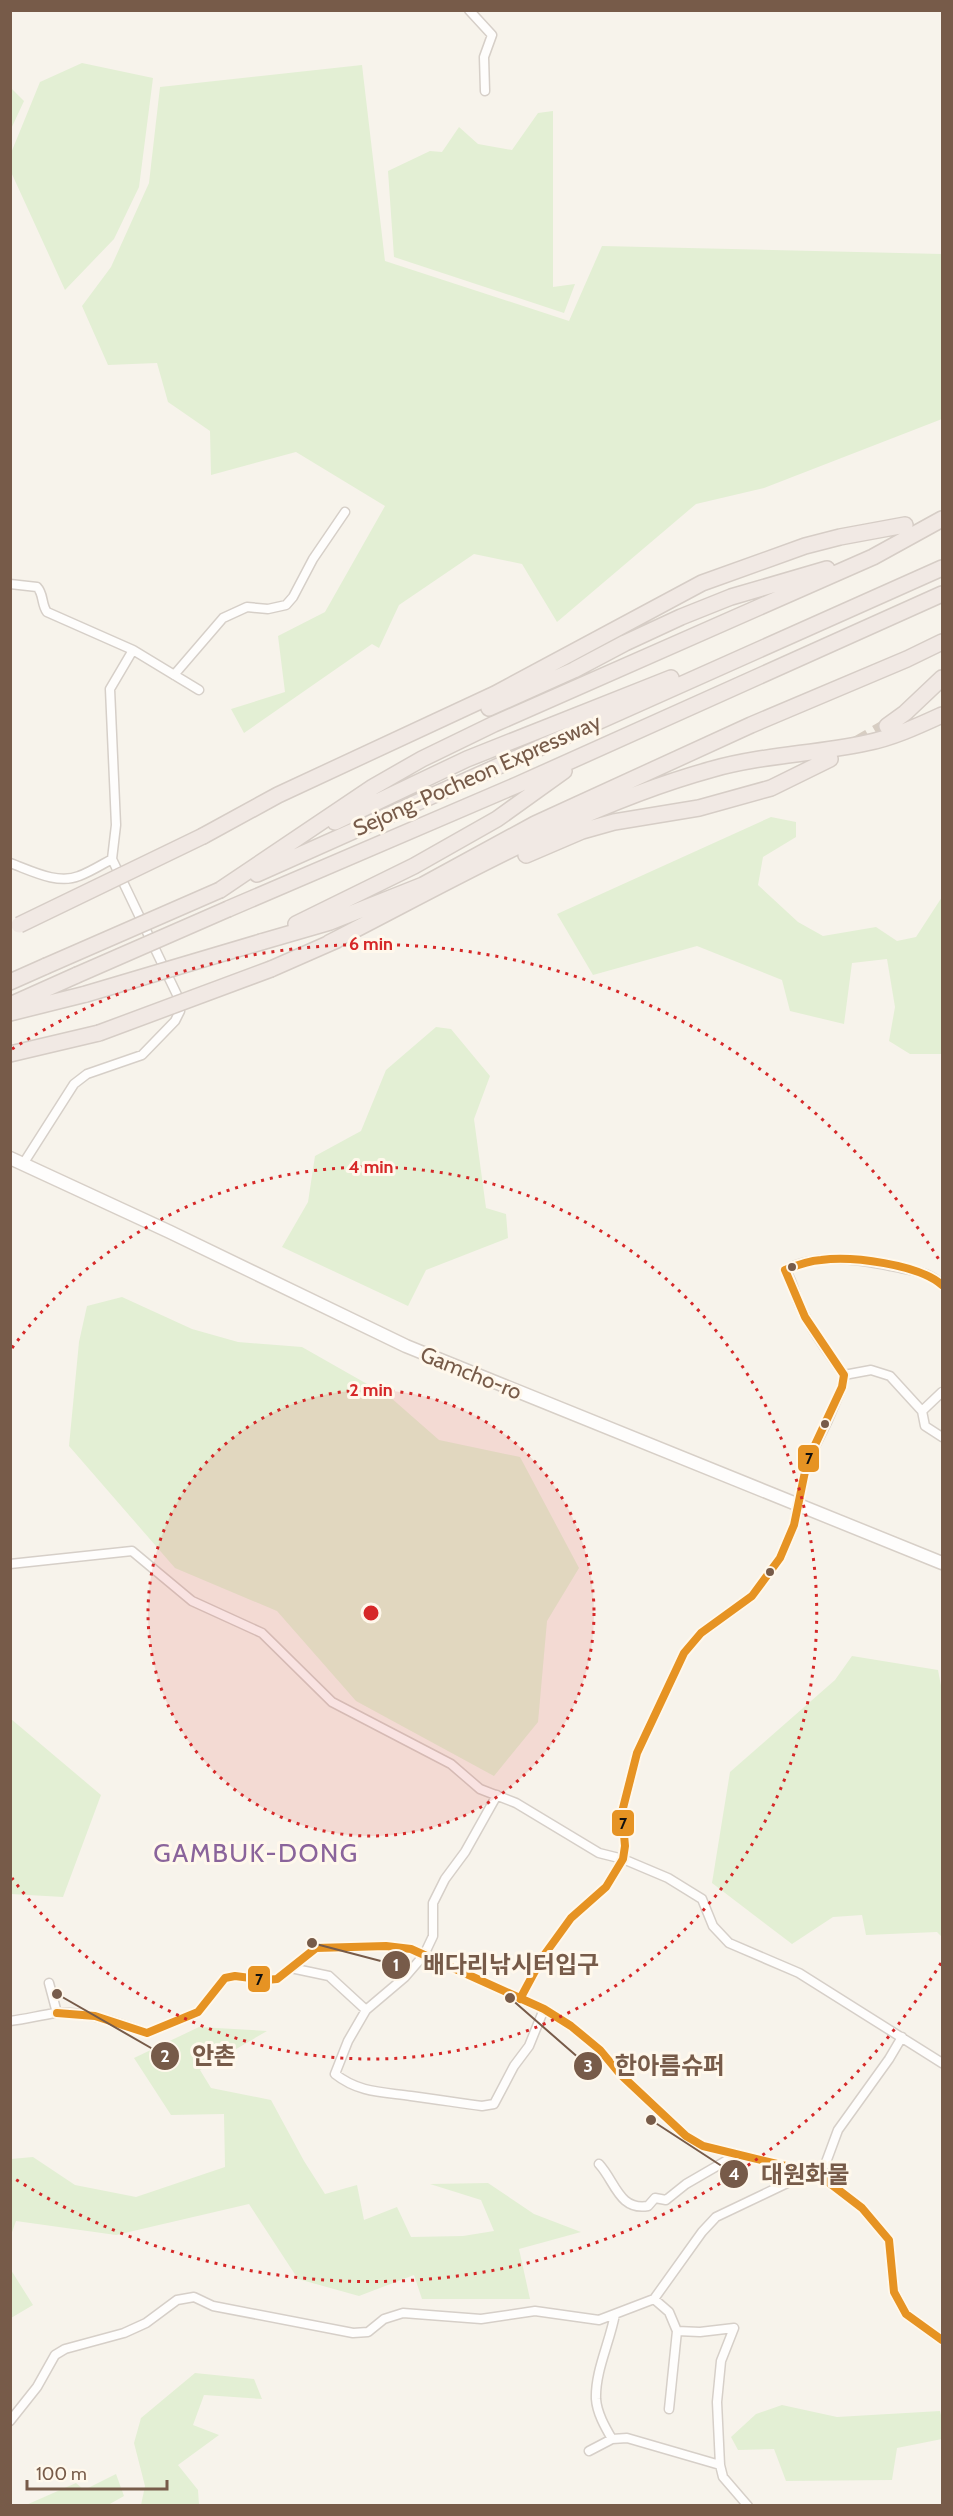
<svg xmlns="http://www.w3.org/2000/svg" width="953" height="2516" viewBox="0 0 953 2516" font-family="Cabin,'Noto Sans KR',sans-serif">
	<rect width="100%" height="100%" fill="#f7f3eb"/>
	<path fill="#e3efd4" d="M 82,63 L 153,78 L 139,187 L 114,239 L 65,290 L 11,172 L 11,153 L 40,82 Z
		M 362,65 L 385,261 L 569,321 L 602,246 L 942,254 L 942,419 L 764,488 L 696,504 L 557,622 L 522,564 L 474,554 L 399,605 L 379,648 L 372,644 L 244,733 L 231,709 L 285,692 L 278,636 L 325,612 L 385,506 L 296,452 L 211,475 L 210,431 L 168,402 L 157,363 L 108,365 L 82,306 L 111,267 L 149,183 L 160,87 Z
		M 11,88 L 24,101 L 11,129 Z
		M 553,111 L 553,287 L 575,284 L 564,313 L 394,257 L 388,171 L 430,151 L 442,152 L 459,127 L 478,144 L 512,150 L 538,113 Z
		M 771,817 L 796,822 L 796,837 L 763,857 L 758,885 L 798,922 L 823,936 L 876,927 L 897,941 L 916,937 L 942,897 L 942,1054 L 910,1054 L 889,1041 L 895,1007 L 887,959 L 852,963 L 844,1024 L 790,1011 L 782,980 L 697,946 L 593,975 L 557,914 Z
		M 436,1027 L 451,1029 L 490,1076 L 474,1119 L 486,1208 L 506,1214 L 508,1238 L 426,1270 L 408,1306 L 282,1247 L 308,1202 L 315,1156 L 361,1131 L 386,1070 Z
		M 122,1297 L 192,1329 L 238,1342 L 302,1347 L 390,1397 L 439,1440 L 520,1457 L 579,1568 L 547,1621 L 538,1722 L 494,1776 L 356,1701 L 277,1611 L 175,1568 L 69,1446 L 79,1342 L 87,1306 Z
		M 852,1656 L 938,1670 L 942,1691 L 942,1937 L 937,1932 L 866,1935 L 862,1915 L 833,1917 L 792,1944 L 712,1883 L 730,1772 L 835,1680 Z
		M 11,1719 L 101,1795 L 63,1897 L 11,1894 Z
		M 199,2027 L 267,2031 L 200,2070 L 211,2088 L 271,2100 L 304,2161 L 325,2194 L 357,2185 L 364,2220 L 397,2207 L 411,2237 L 463,2236 L 494,2231 L 481,2200 L 430,2184 L 488,2183 L 534,2214 L 581,2232 L 519,2249 L 530,2299 L 422,2299 L 414,2275 L 359,2296 L 298,2279 L 249,2204 L 116,2235 L 16,2221 L 11,2235 L 11,2159 L 33,2157 L 75,2185 L 136,2197 L 225,2167 L 224,2114 L 171,2115 L 134,2058 Z
		M 11,2270 L 33,2305 L 11,2318 L 10,2318 Z
		M 195,2373 L 254,2379 L 262,2399 L 204,2395 L 193,2425 L 219,2435 L 178,2465 L 198,2490 L 199,2505 L 141,2505 L 145,2486 L 134,2443 L 141,2418 Z
		M 782,2405 L 837,2417 L 940,2411 L 942,2419 L 942,2439 L 897,2448 L 892,2480 L 786,2481 L 774,2449 L 738,2450 L 731,2437 L 756,2414 Z
		M 116,2474 L 124,2496 L 108,2505 L 26,2505 L 76,2483 L 84,2490 Z"/>
	<g fill="none" stroke-linecap="round" stroke-linejoin="round">
		<path stroke="#d7cdc2" stroke-width="15" stroke-dasharray="15 8" stroke-linecap="butt" d="M 856,744 L 887,726"/>
		<defs>
			<path id="street" d="M 469,10 L 492,35 L 484,57 L 485,91
				M 10,584 L 37,587 C 44,594 41,604 47,612 L 133,650 L 110,689 L 116,825 L 112,859
				M 133,650 L 199,690
				M 174,675 L 223,618 L 247,607 L 268,609 L 286,605 L 293,597 L 313,559 L 345,512
				M 10,863 C 30,870 57,885 79,876 C 90,872 101,865 112,859 L 179,999 L 180,1011 L 175,1021 L 142,1055 L 87,1074 L 74,1084 L 23,1164
				M 844,1375 L 871,1370 L 890,1376 L 922,1411 L 925,1426 L 942,1437
				M 922,1411 L 942,1392
				M 10,1564 L 132,1551 L 192,1601 L 262,1633 L 332,1702 L 451,1764 L 480,1789 L 516,1803 L 599,1853 L 623,1859 L 668,1878 L 702,1899 L 713,1926 L 729,1943 L 799,1973 L 942,2063
				M 497,1795 L 465,1852 L 445,1879 L 433,1903 L 433,1936 L 424,1955 L 405,1977 L 366,2010 L 348,2041 L 335,2074 C 359,2093 383,2092 411,2096 C 435,2099 459,2103 482,2106 L 494,2104 L 514,2066 L 529,2046 L 544,2009
				M 291,1968 L 329,1976 L 366,2010
				M 49,1983 L 57,2013
				M 520,1999 L 542,1958 L 571,1918 L 606,1887 L 623,1859 L 625,1846 L 622,1812 L 637,1753 L 684,1653 L 701,1633 L 752,1596 L 780,1558 L 794,1525 L 807,1462 L 827,1422 L 842,1387 L 844,1375 C 829,1353 812,1332 801,1308 C 794,1295 794,1282 785,1270 C 817,1253 856,1259 891,1266 C 908,1270 929,1271 942,1285
				M 10,2021 C 26,2019 41,2015 56,2013 C 88,2011 118,2023 147,2033 L 198,2012 L 225,1978 L 235,1976 L 266,1980 L 277,1979 L 316,1948 L 386,1946 L 411,1949 L 544,2009 L 571,2026 L 600,2050 L 620,2074 L 686,2136 L 703,2146 L 794,2168 L 823,2178 L 862,2208 L 889,2240 L 894,2292 L 906,2314 L 942,2340
				M 599,2164 C 615,2181 619,2211 648,2206 L 655,2198 L 666,2200 L 686,2184 L 736,2155
				M 654,2299 L 669,2312 L 677,2331 L 669,2409
				M 677,2331 L 700,2332 L 734,2328 L 721,2361 L 717,2402 L 720,2465 L 723,2477 L 748,2506
				M 10,2421 L 37,2387 L 55,2355 L 65,2349 L 124,2333 L 146,2323 L 177,2300 L 194,2297 L 213,2306 L 353,2333 L 368,2332 L 384,2319 L 403,2313 L 481,2319 L 535,2311 L 599,2320 L 654,2299 L 702,2232 L 716,2217 L 825,2165 L 838,2130 L 889,2059 L 902,2037
				M 612,2439 C 605,2427 597,2413 596,2399 C 595,2371 610,2342 615,2314
				M 589,2451 L 612,2439 L 627,2438 L 720,2465"/>
			<path id="secondary" d="M 10,1158 L 170,1232 L 406,1346 L 942,1563"/>
			<path id="highway" d="M 489,708 L 574,670 L 625,643 L 681,617 L 731,597 L 827,569
				M 887,726 L 905,713 L 942,678
				M 335,822 L 467,759 L 671,678
				M 203,836 L 278,795 L 495,694 L 702,583 L 805,546 L 840,537 L 905,525
				M 526,855 L 582,831 L 614,822 L 699,808 L 771,788 L 830,759
				M 257,874 L 942,568
				M 220,890 L 373,787 L 422,759 L 494,724 L 873,557 L 942,519
				M 228,909 L 517,785 L 942,594
				M 296,924 L 414,866 L 497,819 L 564,771
				M 261,942 L 330,922 L 423,885 L 535,824 L 751,725 L 907,659 L 942,642
				M 329,943 C 451,881 581,805 713,769 C 763,755 815,754 866,743 C 892,738 918,726 942,715
				M 271,969 L 337,940
				M 10,982 L 46,966
				M 10,1005 L 77,975
				M 10,1013 L 86,994
				M 10,1054 L 99,1033"/>
		</defs>
		<use href="#street" stroke="#d6cfc8" stroke-width="11"/>
		<use href="#secondary" stroke="#d7cfc7" stroke-width="15"/>
		<use href="#highway" stroke="#d6cdc6" stroke-width="18"/>
		<use href="#street" stroke="#fefdfc" stroke-width="8"/>
		<use href="#secondary" stroke="#fefdfc" stroke-width="12"/>
		<use href="#highway" stroke="#f1e9e4" stroke-width="15"/>
		<defs>
			<path id="highway-bridge" d="M 19,925 L 203,836
				M 46,966 L 220,890
				M 77,975 L 228,909
				M 86,994 L 261,942
				M 99,1033 L 271,969"/>
		</defs>
		<use href="#highway-bridge" stroke="#d6cdc6" stroke-width="18" stroke-linecap="butt"/>
		<use href="#highway-bridge" stroke="#f1e9e4" stroke-width="15"/>
		<defs>
			<path id="bus-1" d="M 785,1270 C 797,1265 808,1261 821,1260 C 852,1256 918,1264 942,1285
				M 520,1999 L 542,1958 L 571,1918 L 606,1887 L 623,1859 L 625,1846 L 622,1812 L 637,1753 L 684,1653 L 701,1633 L 752,1596 L 780,1558 L 794,1525 L 807,1462 L 842,1387 L 844,1375 L 805,1317 L 785,1270
				M 57,2013 L 95,2016 L 147,2033 L 198,2012 L 225,1978 L 235,1976 L 266,1980 L 277,1979 L 316,1948 L 386,1946 L 411,1949 L 544,2009 L 571,2026 L 600,2050 L 620,2074 L 686,2136 L 703,2146 L 794,2168 L 823,2178 L 862,2208 L 889,2240 L 894,2292 L 906,2314 L 942,2340"/>
		</defs>
		<use href="#bus-1" stroke="#fff8ec" stroke-width="12"/>
		<use href="#bus-1" stroke="#e69323" stroke-width="8"/>
	</g>
	<circle cx="371" cy="1613" r="223" fill="#d62828" fill-opacity=".12"/>
	<g fill="none" stroke="#d62828" stroke-width="3" stroke-dasharray="3 6">
		<circle cx="371" cy="1613" r="223"/>
		<path d="M12 1348A446 446 0 1 1 12 1878"/>
		<path d="M941 1963A669 669 0 0 1 12 2177M12 1049A669 669 0 0 1 941 1263"/>
	</g>
	<g fill="#775b49" stroke="#fff8ec" stroke-width="2">
		<circle cx="792" cy="1267" r="5"/>
		<circle cx="825" cy="1424" r="5"/>
		<circle cx="770" cy="1572" r="5"/>
	</g>
	<g text-anchor="middle" dominant-baseline="central" stroke-width="6" stroke-linejoin="round" paint-order="stroke">
		<g font-size="22" fill="#775b49" stroke="#fff8ec">
			<text transform="translate(477 775) rotate(-24)">Sejong-Pocheon Expressway</text>
			<text transform="translate(471 1373) rotate(22)">Gamcho-ro</text>
		</g>
		<g font-size="26" letter-spacing="1.5" fill="#8a649b" stroke="#fff8ec">
			<text x="256" y="1853">GAMBUK-DONG</text>
		</g>
	</g>
	<circle cx="371" cy="1613" r="9" fill="#d62828" stroke="#fff8ec" stroke-width="3"/>
	<g font-size="18" text-anchor="middle" font-weight="bold" fill="#d62828" stroke="#fff8ec" stroke-width="6" stroke-linejoin="round" paint-order="stroke">
		<text x="371" y="950">6 min</text>
		<text x="371" y="1173">4 min</text>
		<text x="371" y="1396">2 min</text>
	</g>
	<path fill="none" stroke="#775b49" stroke-width="2" d="M312 1943L396 1965M57 1994L165 2056M510 1998L588 2066M651 2120L734 2174"/>
	<g fill="#775b49" stroke="#fff8ec" stroke-width="2">
		<circle cx="312" cy="1943" r="6"/>
		<circle cx="57" cy="1994" r="6"/>
		<circle cx="510" cy="1998" r="6"/>
		<circle cx="651" cy="2120" r="6"/>
		<circle cx="396" cy="1965" r="15"/>
		<circle cx="165" cy="2056" r="15"/>
		<circle cx="588" cy="2066" r="15"/>
		<circle cx="734" cy="2174" r="15"/>
	</g>
	<g font-size="18" text-anchor="middle" font-weight="bold" fill="#fff">
		<text x="396" y="1971">1</text>
		<text x="165" y="2062">2</text>
		<text x="588" y="2072">3</text>
		<text x="734" y="2180">4</text>
	</g>
	<g font-size="24" text-anchor="middle" font-weight="bold" fill="#775b49" stroke="#fff8ec" stroke-width="6" stroke-linejoin="round" paint-order="stroke">
		<text x="511" y="1973">배다리낚시터입구</text>
		<text x="214" y="2064">안촌</text>
		<text x="670" y="2074">한아름슈퍼</text>
		<text x="805" y="2183">대원화물</text>
	</g>
	<g stroke="#fff8ec" stroke-width="2">
		<rect x="797" y="1444" width="23" height="29" rx="6" fill="#e69323"/>
		<rect x="611" y="1809" width="24" height="28" rx="6" fill="#e69323"/>
		<rect x="247" y="1965" width="24" height="28" rx="6" fill="#e69323"/>
	</g>
	<g font-size="16" text-anchor="middle" font-weight="bold" fill="#111">
		<text x="809" y="1464">7</text>
		<text x="623" y="1829">7</text>
		<text x="259" y="1985">7</text>
	</g>
	<rect width="953" height="2516" fill="none" stroke="#775b49" stroke-width="24"/>
	<path d="M27 2480v9h140v-9" fill="none" stroke="#775b49" stroke-width="3"/>
	<text x="36" y="2480" font-size="18" fill="#775b49" stroke="#fff8ec" stroke-width="4.5" paint-order="stroke">100 m</text>
</svg>
